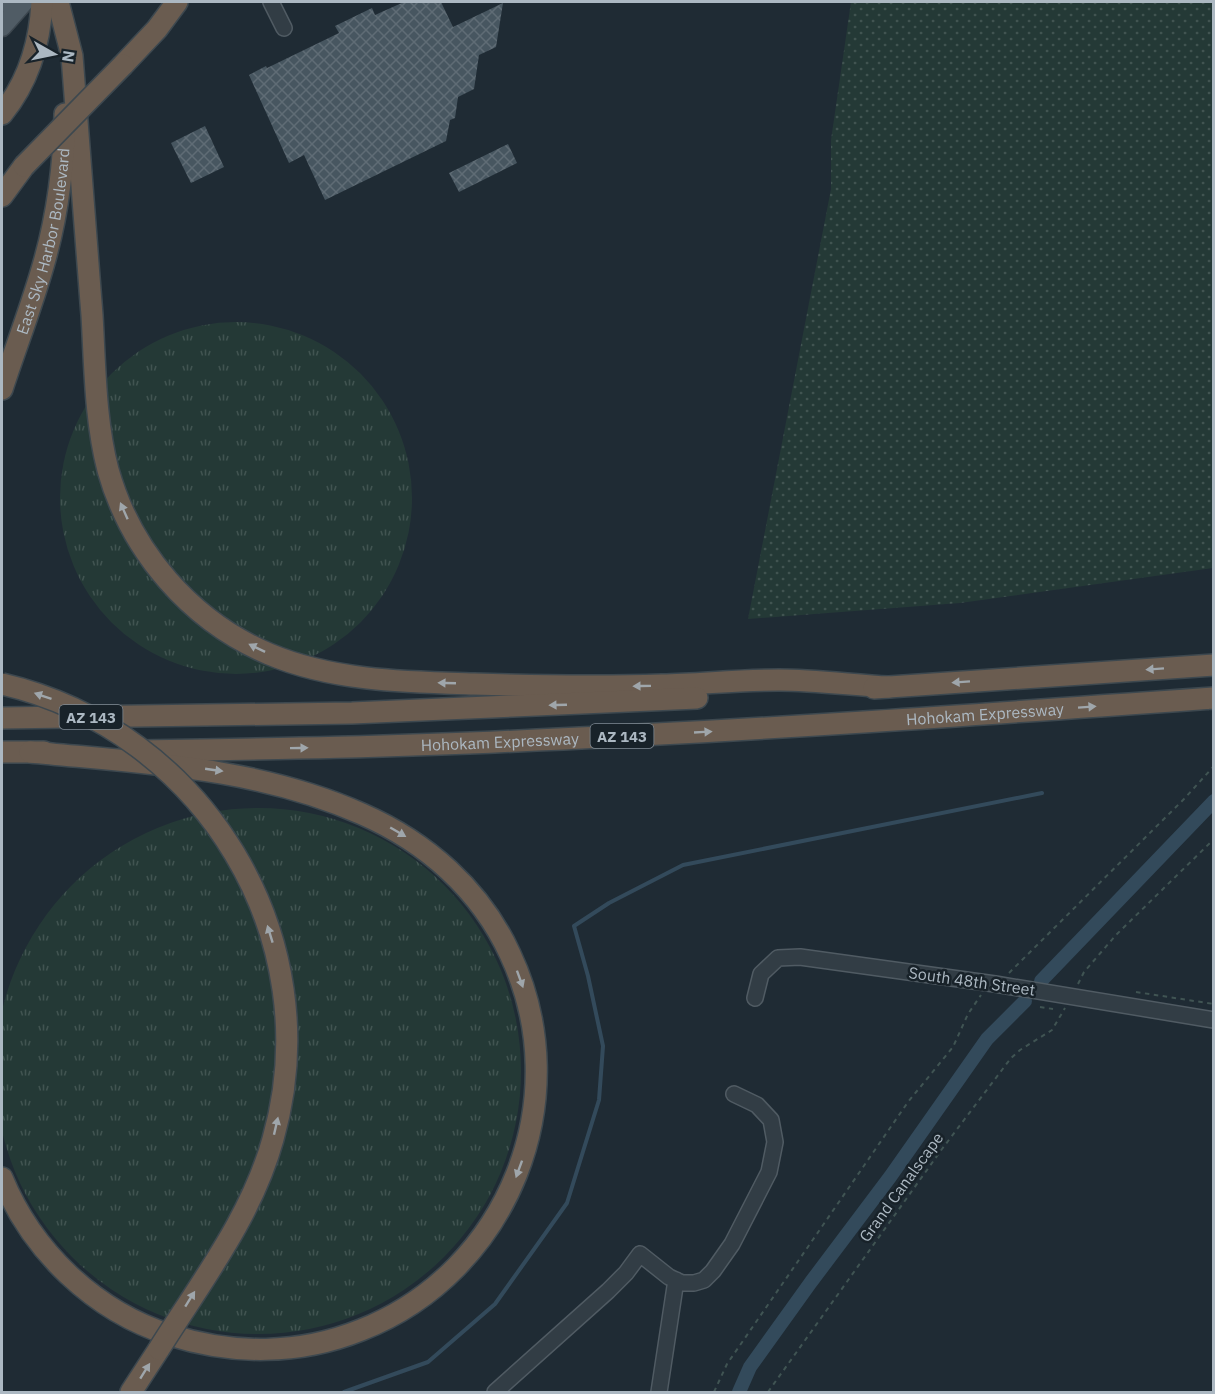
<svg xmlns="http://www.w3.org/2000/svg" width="1215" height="1394" viewBox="0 0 1215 1394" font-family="'IBM Plex Sans',sans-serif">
	<defs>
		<pattern id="grass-tufts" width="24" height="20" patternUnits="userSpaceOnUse" patternTransform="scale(1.5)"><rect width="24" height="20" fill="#243936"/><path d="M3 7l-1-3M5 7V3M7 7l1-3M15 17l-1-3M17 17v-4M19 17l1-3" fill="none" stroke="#415451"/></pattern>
		<pattern id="park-dots" width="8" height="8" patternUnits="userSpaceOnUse" patternTransform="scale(1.5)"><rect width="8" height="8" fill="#243936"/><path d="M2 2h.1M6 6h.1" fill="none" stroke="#415451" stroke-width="1.8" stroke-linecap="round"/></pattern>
		<pattern id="building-cross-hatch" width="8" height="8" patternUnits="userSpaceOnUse" patternTransform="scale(1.5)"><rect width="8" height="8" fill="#475660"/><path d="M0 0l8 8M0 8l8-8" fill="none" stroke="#5f6c75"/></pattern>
	</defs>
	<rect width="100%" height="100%" fill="#1f2b34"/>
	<path fill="url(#grass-tufts)" d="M60 498a176 176 0 1 1 352 0a176 176 0 1 1-352 0Z
		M-5 1071a263 263 0 1 1 526 0a263 263 0 1 1-526 0Z"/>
	<path fill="url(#park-dots)" d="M 851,2 L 1213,2 L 1213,568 L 960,603 L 748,619 L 831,189 L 831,140 Z"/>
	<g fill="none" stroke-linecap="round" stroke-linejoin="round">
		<path stroke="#334a5b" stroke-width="4" d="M 344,1392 L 428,1362 L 495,1304 L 567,1203 L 599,1100 L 603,1046 L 588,976 L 574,926 L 609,903 L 683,865 L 1042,793"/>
		<path stroke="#334a5b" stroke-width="14" d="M 1041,981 L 1214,801
			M 739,1392 L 750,1367 L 811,1282 L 890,1177 L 987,1039 L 1025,1001"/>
	</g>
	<path fill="url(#building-cross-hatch)" d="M 404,2 L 441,2 L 453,27 L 503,3 L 496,47 L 479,55 L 474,89 L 458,97 L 455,118 L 450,120 L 446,141 L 325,200 L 304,155 L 289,163 L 249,75 L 266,66 L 267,68 L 339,33 L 335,26 L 372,8 L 375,15 Z
		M 205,126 L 224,167 L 191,183 L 171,143 Z
		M 508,144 L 517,163 L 459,192 L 449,173 Z"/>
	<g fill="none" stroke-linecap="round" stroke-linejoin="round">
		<defs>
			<path id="minor" d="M 271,2 L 284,28
				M 755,998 L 761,974 L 778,958 L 800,957 L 995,984 L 1214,1020
				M 495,1392 L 608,1291 L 626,1273 L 640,1254 L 669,1277 L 682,1283 L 694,1283 L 704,1280 L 713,1271 L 732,1244 L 769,1172 L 775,1142 L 771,1120 L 757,1105 L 734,1094
				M 659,1392 L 676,1280"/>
			<path id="major" d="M 2,3 L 3,2
				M 2,27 L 24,2"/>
			<g id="highway">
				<path d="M 58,2 L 72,56 C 79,143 85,229 92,315 C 95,366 95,420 108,470 C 131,552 191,621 269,654 C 333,681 406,682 474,684 C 536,686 599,687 662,685 C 701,684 740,680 779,680 C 815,680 852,685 889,687"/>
				<path d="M 123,65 L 157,29 L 177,2"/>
				<path d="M 2,114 C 29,81 40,44 42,2"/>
				<path d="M 2,196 L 24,166"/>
				<path id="s1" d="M 2,389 C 16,346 33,303 45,259 C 58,212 64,163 65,114"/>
				<path d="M 874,688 L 1214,665"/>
				<path d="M 2,718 L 352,713 L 697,698"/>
				<path id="s2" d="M 136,751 C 269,749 403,747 537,740 C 763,730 988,714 1214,698"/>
				<path d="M 2,752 L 44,752"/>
				<path d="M 2,1178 C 32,1251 94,1311 170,1335 C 233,1355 299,1355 361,1330 C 509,1272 578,1098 510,954 C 480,889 426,842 362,814 C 257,767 143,763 30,752"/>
				<path d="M 131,1392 L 159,1349"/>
			</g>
		</defs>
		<use href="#minor" stroke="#505b63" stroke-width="18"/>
		<use href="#major" stroke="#3c464e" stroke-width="21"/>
		<use href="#highway" stroke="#3d484f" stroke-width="24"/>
		<path stroke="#405453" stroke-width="2" stroke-dasharray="4.5 4.5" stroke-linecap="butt" d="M 1009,973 L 1184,799 L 1214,766
			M 1078,984 L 1084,972 L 1116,935 L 1214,839
			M 1136,992 L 1214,1004
			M 1040,1007 L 1053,1009
			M 714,1392 L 727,1364 L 908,1102 L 953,1047 L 968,1014 L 981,995
			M 768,1392 L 942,1149 L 1011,1058 L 1020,1050 L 1052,1030 L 1065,1008"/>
		<use href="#minor" stroke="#323d45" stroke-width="15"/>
		<use href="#major" stroke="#505c65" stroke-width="18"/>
		<use href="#highway" stroke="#6a5c50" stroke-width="21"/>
		<defs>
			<path id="highway-bridge" d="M 24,166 L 123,65
				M 2,684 C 204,731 330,938 273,1139 C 252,1216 201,1282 159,1349"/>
		</defs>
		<use href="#highway-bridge" stroke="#3d484f" stroke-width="24" stroke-linecap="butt"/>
		<use href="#highway-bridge" stroke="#6a5c50" stroke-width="21"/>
	</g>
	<defs><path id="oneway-solid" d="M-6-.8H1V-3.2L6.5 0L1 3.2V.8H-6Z" transform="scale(1.5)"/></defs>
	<g fill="#9fa6ab">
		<use href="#oneway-solid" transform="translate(124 511) rotate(-114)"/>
		<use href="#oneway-solid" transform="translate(257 648) rotate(-154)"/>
		<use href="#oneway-solid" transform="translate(1155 669) rotate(176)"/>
		<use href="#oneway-solid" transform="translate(961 682) rotate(176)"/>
		<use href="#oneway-solid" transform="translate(447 683) rotate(-178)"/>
		<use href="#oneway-solid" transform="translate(642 686) rotate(179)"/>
		<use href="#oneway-solid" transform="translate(43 696) rotate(-161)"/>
		<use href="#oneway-solid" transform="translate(558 705) rotate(178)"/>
		<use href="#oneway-solid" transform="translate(1087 707) rotate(-4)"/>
		<use href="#oneway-solid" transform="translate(703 732) rotate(-3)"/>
		<use href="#oneway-solid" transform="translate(299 748) rotate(-1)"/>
		<use href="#oneway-solid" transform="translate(214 770) rotate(8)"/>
		<use href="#oneway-solid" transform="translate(398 832) rotate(30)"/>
		<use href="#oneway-solid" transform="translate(270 934) rotate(-107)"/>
		<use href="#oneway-solid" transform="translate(520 979) rotate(70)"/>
		<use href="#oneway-solid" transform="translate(276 1126) rotate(-77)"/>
		<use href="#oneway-solid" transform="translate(519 1169) rotate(110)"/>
		<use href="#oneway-solid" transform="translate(190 1299) rotate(-58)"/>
		<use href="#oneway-solid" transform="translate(145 1371) rotate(-58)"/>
	</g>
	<g text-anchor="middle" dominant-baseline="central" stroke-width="5" stroke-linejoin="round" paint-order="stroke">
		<g fill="#182229" stroke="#808b94" stroke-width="1.5">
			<rect x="59.5" y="705" width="63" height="24" rx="4.5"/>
			<rect x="590.5" y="724" width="63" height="24" rx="4.5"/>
		</g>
		<g font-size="15" font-weight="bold" fill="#acb8c2">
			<text x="91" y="717">AZ 143</text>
			<text x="622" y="736">AZ 143</text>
		</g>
		<g font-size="16" fill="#acb8c2" stroke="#182229">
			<text stroke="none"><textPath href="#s1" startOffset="154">East Sky Harbor Boulevard</textPath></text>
			<text stroke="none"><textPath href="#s2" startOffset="850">Hohokam Expressway</textPath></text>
			<text stroke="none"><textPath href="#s2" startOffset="364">Hohokam Expressway</textPath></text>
			<text transform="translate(972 981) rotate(8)">South 48th Street</text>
			<text transform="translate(901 1187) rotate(-54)">Grand Canalscape</text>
		</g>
	</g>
	<rect width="1215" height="1394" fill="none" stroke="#acb8c2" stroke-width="6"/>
	<g transform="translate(54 54) rotate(99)" stroke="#182229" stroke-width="4.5" paint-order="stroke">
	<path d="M0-4.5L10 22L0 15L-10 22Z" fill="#acb8c2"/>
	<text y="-9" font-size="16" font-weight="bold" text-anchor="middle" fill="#acb8c2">N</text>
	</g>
</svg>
